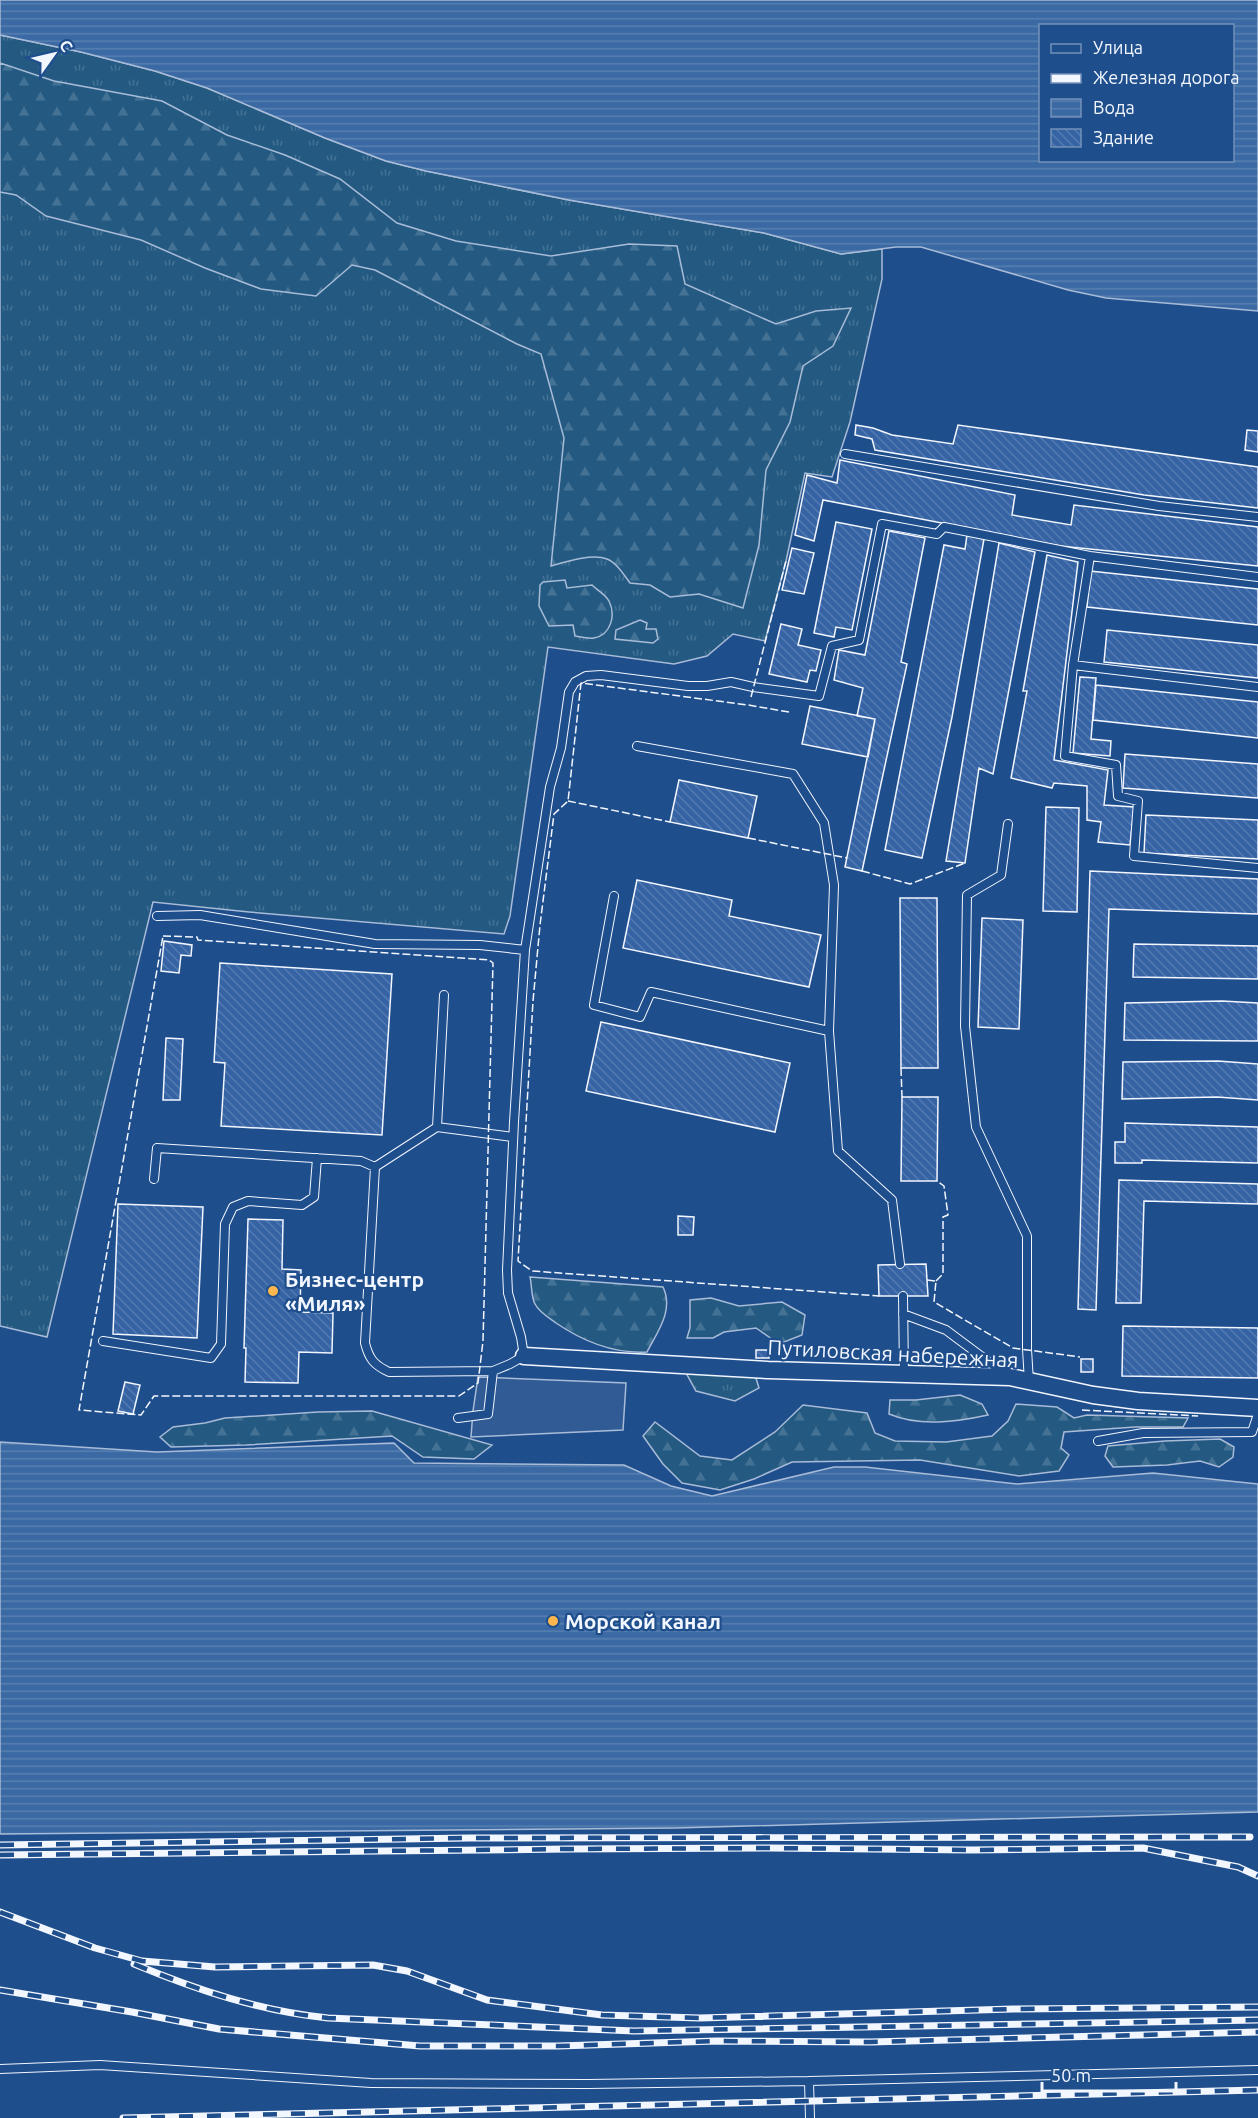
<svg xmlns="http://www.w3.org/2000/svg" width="1258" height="2118" viewBox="0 0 1258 2118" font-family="Ubuntu,sans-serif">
	<defs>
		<pattern id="grass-tufts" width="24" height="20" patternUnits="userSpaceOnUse" patternTransform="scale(1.5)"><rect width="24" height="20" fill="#245a82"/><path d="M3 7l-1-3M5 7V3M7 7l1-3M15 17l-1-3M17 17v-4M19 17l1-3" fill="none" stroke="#447295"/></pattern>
		<pattern id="forest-firs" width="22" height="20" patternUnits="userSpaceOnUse" patternTransform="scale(1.5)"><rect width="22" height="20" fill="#245a82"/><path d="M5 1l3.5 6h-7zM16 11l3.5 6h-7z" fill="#447295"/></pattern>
		<pattern id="water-rules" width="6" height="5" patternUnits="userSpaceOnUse" patternTransform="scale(1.5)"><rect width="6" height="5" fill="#3b69a3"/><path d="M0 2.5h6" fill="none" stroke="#587fb1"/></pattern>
		<pattern id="building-back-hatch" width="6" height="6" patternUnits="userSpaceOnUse" patternTransform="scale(1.5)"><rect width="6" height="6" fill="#3563a3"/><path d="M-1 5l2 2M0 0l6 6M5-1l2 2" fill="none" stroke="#537ab1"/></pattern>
	</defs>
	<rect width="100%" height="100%" fill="#1f4e8c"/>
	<path fill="url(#grass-tufts)" stroke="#a8bbd7" stroke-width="1.5" d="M 0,35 L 81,52 L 155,71 L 207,88 L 325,138 L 386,161 L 426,171 L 569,200 L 764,233 L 841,254 L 882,249 L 882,279 L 850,422 L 832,477 L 805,473 L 786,561 L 765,641 L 733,634 L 707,656 L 674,664 L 548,647 L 510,916 L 504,934 L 249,912 L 153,902 L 47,1337 L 0,1326 Z
		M 685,1371 L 755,1375 L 759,1388 L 735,1401 L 696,1391 Z"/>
	<path fill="url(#forest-firs)" stroke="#a8bbd7" stroke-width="1.5" d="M 0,63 L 54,81 L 162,101 L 227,135 L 285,155 L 340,179 L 397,223 L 456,241 L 551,256 L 629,244 L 677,246 L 685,284 L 776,324 L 816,311 L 851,308 L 833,346 L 803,366 L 790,422 L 766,470 L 759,545 L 743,608 L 699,594 L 670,597 L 650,585 L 630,583 C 624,575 617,563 607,559 C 592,553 565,562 551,566 L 564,438 L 541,354 L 517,344 L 375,270 L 352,265 L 316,296 L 261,289 L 205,268 L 141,240 L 46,216 L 16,195 L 0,192 Z
		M 565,580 L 567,588 L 592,585 C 597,590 606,595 609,601 C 616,615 611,635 594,638 C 588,639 581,637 575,636 L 573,625 L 549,626 L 539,606 L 540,585 L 543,582 Z
		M 640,620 L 647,623 L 646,629 L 656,629 L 658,639 L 653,643 L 615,639 L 616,630 Z
		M 530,1277 L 663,1287 C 674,1310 658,1331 647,1352 C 613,1354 584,1342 556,1323 C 549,1318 539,1312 535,1304 C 531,1297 532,1285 530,1277 Z
		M 711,1298 L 739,1306 L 782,1302 L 805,1315 L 802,1335 L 779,1344 L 756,1328 L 724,1332 L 713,1338 L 687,1338 L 690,1328 L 690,1300 Z
		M 960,1395 L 982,1404 L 988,1415 C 956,1422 920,1427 889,1414 L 890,1400 L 916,1400 Z
		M 1016,1404 L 1057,1407 L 1074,1418 L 1087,1415 L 1188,1418 L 1183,1427 L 1135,1427 L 1064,1432 L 1061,1448 L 1069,1455 L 1059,1471 L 1019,1476 L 920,1460 L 792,1462 L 754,1479 L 720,1490 L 682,1483 L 663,1464 L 643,1436 L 655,1422 L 700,1456 L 732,1460 L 775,1432 L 803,1405 L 867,1413 L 875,1433 L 895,1441 L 946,1442 L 992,1436 L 1008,1421 Z
		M 372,1411 L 492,1445 L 474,1459 L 423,1457 L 392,1436 L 246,1445 L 171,1447 L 160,1437 L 173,1427 L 205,1423 L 225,1418 L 318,1412 Z
		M 1220,1439 L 1234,1447 L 1233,1457 L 1219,1467 L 1200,1461 L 1167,1465 L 1113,1467 L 1105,1456 L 1108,1446 L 1165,1441 Z"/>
	<path fill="#305b95" stroke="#a8bbd7" stroke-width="1.5" d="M 478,1377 L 626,1383 L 623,1430 L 471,1437 L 473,1411 Z"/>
	<path fill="url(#water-rules)" stroke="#a8bbd7" stroke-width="1.5" fill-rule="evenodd" d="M 0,0 L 1258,0 L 1258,311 L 1106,298 L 1068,290 L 921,247 L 896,247 L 841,254 L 764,233 L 569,200 L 426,171 L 386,161 L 325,138 L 207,88 L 155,71 L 81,52 L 0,35 ZM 1040,26 L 1232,26 L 1232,160 L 1040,160 Z
		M 0,1442 L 157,1452 L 394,1443 L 414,1463 L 624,1465 L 671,1486 L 712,1496 L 834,1467 L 865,1467 L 1017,1484 L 1153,1473 L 1258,1484 L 1258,1812 L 676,1828 L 0,1834 Z"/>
	<path fill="url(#building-back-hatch)" stroke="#f2f6ff" stroke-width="1.5" d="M 856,425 L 873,428 L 892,435 L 953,444 L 958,425 L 1258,467 L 1258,508 L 1144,495 L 875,450 L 872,439 L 855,435 Z
		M 1247,430 L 1258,431 L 1258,452 L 1245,450 Z
		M 840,460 L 1015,495 L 1012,515 L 1071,525 L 1074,505 L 1258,527 L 1258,566 L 1060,546 L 823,500 L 814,541 L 795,535 L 807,475 L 837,483 Z
		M 836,522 L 872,529 L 852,630 L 836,627 L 834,637 L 814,633 Z
		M 889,531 L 925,538 L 901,662 L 907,664 L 862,871 L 845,867 L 875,719 L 857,716 L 863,688 L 834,680 L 839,650 L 865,655 Z
		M 967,535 L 984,539 L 952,717 L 922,858 L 885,850 L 944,545 L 965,549 Z
		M 999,543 L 1035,552 L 993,774 L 979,768 L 965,863 L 946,861 Z
		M 792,548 L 814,553 L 804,594 L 782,590 Z
		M 1047,555 L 1078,562 L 1054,760 L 1108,770 L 1104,805 L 1134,807 L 1130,845 L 1098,842 L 1101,822 L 1087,820 L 1087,786 L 1054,783 L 1052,788 L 1011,778 L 1027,691 L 1023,691 Z
		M 1090,571 L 1258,589 L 1258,625 L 1087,607 Z
		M 781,624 L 802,629 L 798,645 L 821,650 L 816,671 L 810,670 L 807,682 L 769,674 Z
		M 1107,630 L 1258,645 L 1258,678 L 1104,662 Z
		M 1080,677 L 1096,678 L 1091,739 L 1111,741 L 1110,756 L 1073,753 Z
		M 1096,685 L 1258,702 L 1258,738 L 1093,720 Z
		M 810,706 L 875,719 L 868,757 L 802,744 Z
		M 1125,754 L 1258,764 L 1258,798 L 1123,788 Z
		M 679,780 L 757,796 L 748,838 L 670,822 Z
		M 1046,807 L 1079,808 L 1077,912 L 1043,911 Z
		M 1146,815 L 1258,820 L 1258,859 L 1144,853 Z
		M 1090,871 L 1258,879 L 1258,914 L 1109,909 L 1096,1310 L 1078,1309 Z
		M 637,880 L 732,900 L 729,916 L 821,935 L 809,987 L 623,948 Z
		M 900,898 L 937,898 L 938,1068 L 901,1068 Z
		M 982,918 L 1023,920 L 1019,1029 L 978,1027 Z
		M 164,941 L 192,945 L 191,956 L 181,955 L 179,973 L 161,971 Z
		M 1134,944 L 1258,946 L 1258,979 L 1133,977 Z
		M 220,963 L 392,974 L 382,1135 L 221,1126 L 225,1063 L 214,1062 Z
		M 1222,1001 L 1258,1003 L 1258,1041 L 1124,1040 L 1125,1003 Z
		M 601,1022 L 790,1063 L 775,1132 L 586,1091 Z
		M 166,1038 L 183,1039 L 180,1100 L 163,1100 Z
		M 1218,1061 L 1258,1064 L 1258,1100 L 1217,1097 L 1122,1099 L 1123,1062 Z
		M 902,1097 L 938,1097 L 937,1181 L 901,1181 Z
		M 1125,1123 L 1258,1127 L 1258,1163 L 1142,1160 L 1142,1163 L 1115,1163 L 1115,1142 L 1125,1142 Z
		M 1119,1180 L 1258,1184 L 1258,1204 L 1144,1201 L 1141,1303 L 1116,1303 Z
		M 118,1204 L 203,1207 L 197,1338 L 113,1334 Z
		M 678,1216 L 694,1217 L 693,1235 L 678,1235 Z
		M 248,1219 L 283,1220 L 282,1269 L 301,1270 L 300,1312 L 333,1313 L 332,1353 L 299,1352 L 298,1383 L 245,1382 L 246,1348 L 244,1348 Z
		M 926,1264 L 928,1296 L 879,1296 L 878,1265 Z
		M 1123,1326 L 1258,1328 L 1258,1378 L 1122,1376 Z
		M 756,1350 L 769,1350 L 769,1358 L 756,1358 Z
		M 1081,1359 L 1093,1359 L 1093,1372 L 1081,1372 Z
		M 125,1382 L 140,1385 L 133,1414 L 118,1411 Z"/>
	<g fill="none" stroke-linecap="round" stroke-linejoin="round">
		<defs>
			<path id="lane" d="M 845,454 L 1159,506 L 1258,517
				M 1090,556 L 1258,577
				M 1073,665 L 1258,687
				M 637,746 L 793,774 L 824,823 L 834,885 L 829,1031
				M 1008,824 L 1001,875 L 967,895 L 965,1026 L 976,1127 L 1027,1236 L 1027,1349 L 1029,1382
				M 614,896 L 594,1005 L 640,1017 L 651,992 L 829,1031 L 838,1151 L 892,1200 L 900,1264
				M 157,916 L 200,915 L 375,944 L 480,945 L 525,950
				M 437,1127 L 513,1137
				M 375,1167 L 437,1127 L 444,995
				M 154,1179 L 157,1148 L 361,1161 L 375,1167 L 365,1343 C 369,1359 374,1365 389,1372 L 493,1371 L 510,1364 L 524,1356 L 521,1337 L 508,1293 L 507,1270 L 514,1122 L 525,950 L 550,787 L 561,748 L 569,692 L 575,682 L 586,676 L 601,675 L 688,686 L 707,686 L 731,682 L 753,687 L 819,696 L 832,646 L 859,640 L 882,524 L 937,534 L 944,527 L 1090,556 L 1073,665 L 1065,756 L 1116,765 L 1118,796 L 1138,801 L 1134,856 L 1258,868
				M 903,1296 L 904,1374
				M 903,1314 L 946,1330 L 1005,1374
				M 103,1341 L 211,1358 L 221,1344 L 225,1224 L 233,1207 L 248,1201 L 302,1205 L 314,1197 L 317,1158
				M 458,1418 L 488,1414 L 493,1371
				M 1098,1441 L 1143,1433 L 1252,1432 L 1258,1414
				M 0,2069 L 100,2065 L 371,2083 L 588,2084 L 809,2081 L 1258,2070
				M 809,2081 L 810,2118"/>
			<path id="street" d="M 524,1356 L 768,1370 L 1010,1377 L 1093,1395 L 1138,1401 L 1258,1408"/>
		</defs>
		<use href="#lane" stroke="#f2f6ff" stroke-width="10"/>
		<use href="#street" stroke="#f2f6ff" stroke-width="19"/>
		<use href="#lane" stroke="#1f4e8c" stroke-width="8"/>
		<use href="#street" stroke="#1f4e8c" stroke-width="16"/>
		<defs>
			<path id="rail" d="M 0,1845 L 469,1838 L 1250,1837
				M 0,1855 L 570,1849 L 770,1848 L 971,1850 L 1143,1848 L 1238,1867 L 1258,1876
				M 0,1912 L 95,1948 L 142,1961 L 215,1967 L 373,1965 L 407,1971 L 487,2000 L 602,2015 L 699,2018 L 1013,2009 L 1258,2007
				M 134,1964 C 197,1990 260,2011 328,2018 L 634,2031 L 1258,2020
				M 0,1990 L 132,2012 L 219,2029 L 420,2046 L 558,2046 L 716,2041 L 870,2042 L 1258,2032
				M 123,2118 L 1258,2090"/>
		</defs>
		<use href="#rail" stroke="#f2f6ff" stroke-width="7"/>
		<use href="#rail" stroke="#1f4e8c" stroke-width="4.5" stroke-dasharray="14" stroke-linecap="butt"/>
		<path stroke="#f2f6ff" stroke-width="1.5" stroke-dasharray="8 3" stroke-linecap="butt" d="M 751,697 L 786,561
			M 789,712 L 748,705 L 581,683 L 568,801 L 554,814 L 540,925 L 533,1001 L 518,1261 L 532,1271 L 879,1296
			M 568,801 L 670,822
			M 748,838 L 847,858
			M 862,871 L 910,884 L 965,863
			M 163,936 L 197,937 L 198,940 L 489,960 L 493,963 L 483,1341 L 478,1383 L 459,1396 L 154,1396 L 141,1415 L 79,1410 Z
			M 901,1068 L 902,1097
			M 927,1280 L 936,1281 L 934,1302 L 1013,1348 L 1080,1357
			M 936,1281 L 943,1274 L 943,1217 L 948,1215 L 944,1186 L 937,1181
			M 1082,1410 L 1198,1416"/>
	</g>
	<g fill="#ffb74d" stroke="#1f4e8c" stroke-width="2">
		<circle cx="273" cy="1291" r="6"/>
		<circle cx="553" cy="1621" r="6"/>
	</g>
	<g text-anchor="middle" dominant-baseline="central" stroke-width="4.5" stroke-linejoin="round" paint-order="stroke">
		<g font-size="21" font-weight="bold" fill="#f2f6ff" stroke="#1f4e8c" text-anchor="start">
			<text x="285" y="1279">Бизнес-центр<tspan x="285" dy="24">«Миля»</tspan></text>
			<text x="565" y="1621">Морской канал</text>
		</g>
		<g font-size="21" fill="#f2f6ff" stroke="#1f4e8c">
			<text transform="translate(893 1353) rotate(3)">Путиловская набережная</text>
		</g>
	</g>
	<rect x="1039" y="24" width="195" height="138" fill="#1f4e8c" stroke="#7391ba" stroke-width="1.5"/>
	<rect x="1051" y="44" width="30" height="9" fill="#1f4e8c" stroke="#7391ba" stroke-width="1.5"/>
	<text x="1093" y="54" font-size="18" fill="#f2f6ff">Улица</text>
	<rect x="1051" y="74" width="30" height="9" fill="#f2f6ff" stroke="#7391ba" stroke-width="1.5"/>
	<text x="1093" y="84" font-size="18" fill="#f2f6ff">Железная дорога</text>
	<rect x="1051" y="99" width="30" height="18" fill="url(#water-rules)" stroke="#7391ba" stroke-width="1.5"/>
	<text x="1093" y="114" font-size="18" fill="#f2f6ff">Вода</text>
	<rect x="1051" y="129" width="30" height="18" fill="url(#building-back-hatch)" stroke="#7391ba" stroke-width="1.5"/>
	<text x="1093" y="144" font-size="18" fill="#f2f6ff">Здание</text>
	<g transform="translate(54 54) rotate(56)" stroke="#1f4e8c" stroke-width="4.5" paint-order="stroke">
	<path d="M0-4.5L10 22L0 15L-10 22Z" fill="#f2f6ff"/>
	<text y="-9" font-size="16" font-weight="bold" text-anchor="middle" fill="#f2f6ff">С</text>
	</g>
	<path d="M1042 2082v9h134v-9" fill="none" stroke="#f2f6ff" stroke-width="3"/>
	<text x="1051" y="2082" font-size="18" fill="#f2f6ff" stroke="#1f4e8c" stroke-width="4.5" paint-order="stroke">50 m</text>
</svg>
